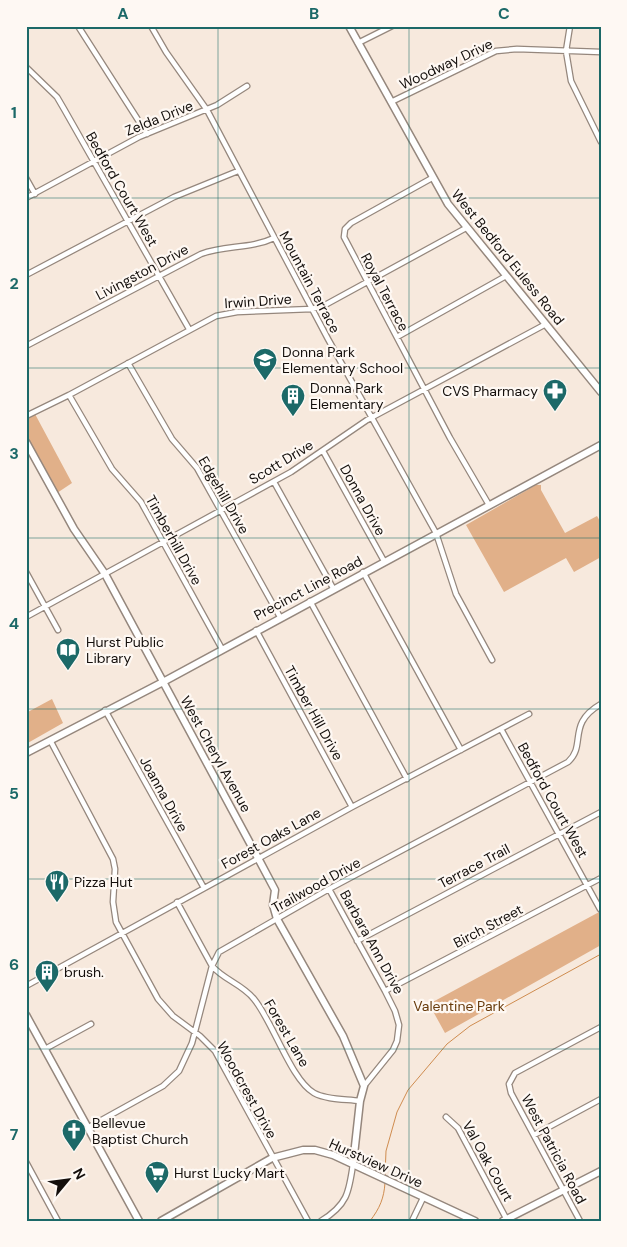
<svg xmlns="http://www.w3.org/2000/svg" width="627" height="1247" viewBox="0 0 627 1247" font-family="'DM Sans',sans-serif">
	<rect width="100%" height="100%" fill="#f7e9dd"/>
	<path fill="#e1b089" d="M 35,414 L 72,483 L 57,493 L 26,434 L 26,419 Z
		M 536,485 L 541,485 L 541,490 L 565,533 L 597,516 L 601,523 L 601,557 L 574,572 L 566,558 L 504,592 L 466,525 Z
		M 52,699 L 63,723 L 26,744 L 26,713 Z
		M 601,911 L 601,945 L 445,1033 L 429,1004 Z"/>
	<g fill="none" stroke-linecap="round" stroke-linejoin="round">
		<path stroke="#cf8c4f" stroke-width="1" d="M 385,1176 L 386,1151 L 397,1112 L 408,1090 L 447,1044 L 470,1026 L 601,954
			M 370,1221 C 380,1208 384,1198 385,1183"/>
		<defs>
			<path id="street" d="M 78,26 L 147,134
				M 151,26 L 166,52 L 207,110 L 328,339 L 436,533 L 456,594 L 492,660
				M 570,26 L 566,51 L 571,81 L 601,142
				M 358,43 L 392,26
				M 26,67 L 57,97 L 64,109 L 189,329
				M 391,102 L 496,51 L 517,49 L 601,52
				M 26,178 L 35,194
				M 432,178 L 351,223 L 345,229 L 344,237 L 450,438 L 489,505
				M 26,198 L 139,137 L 217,105 L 247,86
				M 26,275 L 174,197 L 238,171
				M 397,337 L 506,276
				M 26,346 L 201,254 C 225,245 251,249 274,238
				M 128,363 L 172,439 L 197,468 L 280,617
				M 69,395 L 112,469 L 141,502 L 222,649
				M 26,416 L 69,395 L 216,316 L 237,312 L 312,309 L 325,305 L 466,228
				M 323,451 L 384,561
				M 274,482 L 333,588
				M 26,572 L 58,630
				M 363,572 L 461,750
				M 310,601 L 407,779
				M 26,617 L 291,472 L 367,420 L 546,324
				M 256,630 L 352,807
				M 105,710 L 204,888
				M 501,729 L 600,909
				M 50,740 L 113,859 L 115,869 L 113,902 L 116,922 L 158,999 L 173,1016 L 200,1036 L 215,1051 L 308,1221
				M 329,889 L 385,991 L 395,1011 L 399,1025 L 397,1041 L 393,1050 L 364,1086
				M 177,902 L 212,966 C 224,980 242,984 254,999 C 273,1022 291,1080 314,1093 C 327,1100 346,1099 360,1101
				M 357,941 L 601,812
				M 26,986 L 352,807 L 529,714
				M 385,991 L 601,878
				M 45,1049 L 91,1024
				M 446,1117 L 458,1128 L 507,1220
				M 89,1127 L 163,1086 L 179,1071 L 192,1043 L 212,966 L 219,952 L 329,889 L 568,762 C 587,745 566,724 601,704
				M 534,1135 L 601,1099
				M 26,1162 L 58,1221
				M 321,1221 C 347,1205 349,1193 353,1164
				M 412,1221 L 423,1198
				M 580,1221 L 511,1093 L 509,1084 L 515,1073 L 601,1027"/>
			<path id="secondary" d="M 349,26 L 448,204 L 601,392
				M 26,442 L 74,529 L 105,574 L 258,858 L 275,890 L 273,905 L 277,919 L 343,1036 L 364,1086 L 360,1101 L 353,1164
				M 26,753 L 163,682 L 601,445
				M 26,1015 L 139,1221
				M 161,1221 L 272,1158 L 303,1150 L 315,1150 L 333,1155 L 475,1221
				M 503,1221 L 601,1171"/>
		</defs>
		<use href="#street" stroke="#95877d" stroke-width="7"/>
		<use href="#secondary" stroke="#95877d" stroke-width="9"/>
		<use href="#street" stroke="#fff" stroke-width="4.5"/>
		<use href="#secondary" stroke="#fff" stroke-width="6"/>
	</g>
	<path fill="none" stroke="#1c6968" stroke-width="1" stroke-opacity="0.55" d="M 218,26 L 218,1221M 409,26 L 409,1221M 26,198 L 601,198M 26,368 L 601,368M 26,538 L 601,538M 26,709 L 601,709M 26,879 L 601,879M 26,1049 L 601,1049"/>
	<defs>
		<symbol id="school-pin" viewBox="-11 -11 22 30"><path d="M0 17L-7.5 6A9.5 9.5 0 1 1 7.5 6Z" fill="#1c6968" stroke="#fef8f3"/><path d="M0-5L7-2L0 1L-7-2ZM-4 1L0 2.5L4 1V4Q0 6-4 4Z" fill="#fff"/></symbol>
		<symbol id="pharmacy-pin" viewBox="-11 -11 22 30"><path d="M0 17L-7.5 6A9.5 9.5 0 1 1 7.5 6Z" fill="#1c6968" stroke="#fef8f3"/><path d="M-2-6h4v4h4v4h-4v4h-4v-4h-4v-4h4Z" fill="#fff"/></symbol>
		<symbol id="building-pin" viewBox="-11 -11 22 30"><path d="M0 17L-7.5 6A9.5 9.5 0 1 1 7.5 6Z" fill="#1c6968" stroke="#fef8f3"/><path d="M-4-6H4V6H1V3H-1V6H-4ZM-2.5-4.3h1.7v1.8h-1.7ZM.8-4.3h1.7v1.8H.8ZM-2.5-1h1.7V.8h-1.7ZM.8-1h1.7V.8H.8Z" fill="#fff"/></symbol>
		<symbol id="library-pin" viewBox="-11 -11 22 30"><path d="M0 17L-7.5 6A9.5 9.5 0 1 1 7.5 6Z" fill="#1c6968" stroke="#fef8f3"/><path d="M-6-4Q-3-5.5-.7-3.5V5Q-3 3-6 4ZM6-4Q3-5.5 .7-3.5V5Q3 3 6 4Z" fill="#fff"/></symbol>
		<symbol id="restaurant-pin" viewBox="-11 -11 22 30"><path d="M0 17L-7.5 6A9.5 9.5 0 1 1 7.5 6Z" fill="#1c6968" stroke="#fef8f3"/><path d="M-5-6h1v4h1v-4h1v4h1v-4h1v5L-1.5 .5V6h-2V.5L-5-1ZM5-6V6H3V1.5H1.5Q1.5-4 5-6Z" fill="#fff"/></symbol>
		<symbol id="church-pin" viewBox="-11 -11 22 30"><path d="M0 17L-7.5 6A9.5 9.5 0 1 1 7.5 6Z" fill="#1c6968" stroke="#fef8f3"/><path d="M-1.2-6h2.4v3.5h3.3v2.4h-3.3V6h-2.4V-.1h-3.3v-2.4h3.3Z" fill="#fff"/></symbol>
		<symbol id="supermarket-pin" viewBox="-11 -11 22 30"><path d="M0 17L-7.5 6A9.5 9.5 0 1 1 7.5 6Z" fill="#1c6968" stroke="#fef8f3"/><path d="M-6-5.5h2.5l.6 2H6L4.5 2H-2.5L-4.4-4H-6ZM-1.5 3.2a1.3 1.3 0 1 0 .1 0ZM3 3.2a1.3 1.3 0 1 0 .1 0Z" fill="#fff"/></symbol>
	</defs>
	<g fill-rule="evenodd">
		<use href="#school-pin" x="251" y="346" width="28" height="38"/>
		<use href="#pharmacy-pin" x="541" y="377" width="28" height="38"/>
		<use href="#building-pin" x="279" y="382" width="28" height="38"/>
		<use href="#library-pin" x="54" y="636" width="28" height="38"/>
		<use href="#restaurant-pin" x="43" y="868" width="28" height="38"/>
		<use href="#building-pin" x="33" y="958" width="28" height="38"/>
		<use href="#church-pin" x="60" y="1117" width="28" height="38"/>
		<use href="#supermarket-pin" x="143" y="1159" width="28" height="38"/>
	</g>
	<g text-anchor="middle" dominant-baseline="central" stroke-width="4.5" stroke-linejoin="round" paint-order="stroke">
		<g font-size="14" fill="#140f0c" stroke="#fef8f3">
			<text transform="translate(446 64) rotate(-25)">Woodway Drive</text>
			<text transform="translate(159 118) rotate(-22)">Zelda Drive</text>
			<text transform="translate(122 189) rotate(60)">Bedford Court West</text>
			<text transform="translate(508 257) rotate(51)">West Bedford Euless Road</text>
			<text transform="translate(142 272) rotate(-28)">Livingston Drive</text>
			<text transform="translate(310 282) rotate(62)">Mountain Terrace</text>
			<text transform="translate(385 292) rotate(62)">Royal Terrace</text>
			<text transform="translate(258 301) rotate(-4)">Irwin Drive</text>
			<text transform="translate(281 462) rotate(-31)">Scott Drive</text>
			<text transform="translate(224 495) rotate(60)">Edgehill Drive</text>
			<text transform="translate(363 500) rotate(61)">Donna Drive</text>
			<text transform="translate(174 540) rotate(61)">Timberhill Drive</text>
			<text transform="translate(308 588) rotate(-28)">Precinct Line Road</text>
			<text transform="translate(314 713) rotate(61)">Timber Hill Drive</text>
			<text transform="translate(216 754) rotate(61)">West Cheryl Avenue</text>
			<text transform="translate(164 794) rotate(61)">Joanna Drive</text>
			<text transform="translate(553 800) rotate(61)">Bedford Court West</text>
			<text transform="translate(271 838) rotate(-29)">Forest Oaks Lane</text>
			<text transform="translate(474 866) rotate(-28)">Terrace Trail</text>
			<text transform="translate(316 885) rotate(-29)">Trailwood Drive</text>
			<text transform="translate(488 926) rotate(-28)">Birch Street</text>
			<text transform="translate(372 942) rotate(61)">Barbara Ann Drive</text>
			<text transform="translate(287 1033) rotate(60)">Forest Lane</text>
			<text transform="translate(247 1090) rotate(61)">Woodcrest Drive</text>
			<text transform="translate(554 1149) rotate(62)">West Patricia Road</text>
			<text transform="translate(488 1161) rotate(61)">Val Oak Court</text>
			<text transform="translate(376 1163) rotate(24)">Hurstview Drive</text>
		</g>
		<g font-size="14" fill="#140f0c" stroke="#fef8f3" text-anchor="start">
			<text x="282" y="352">Donna Park<tspan x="282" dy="16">Elementary School</tspan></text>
			<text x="310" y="388">Donna Park<tspan x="310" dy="16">Elementary</tspan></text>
			<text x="538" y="391" text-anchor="end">CVS Pharmacy</text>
			<text x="86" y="642">Hurst Public<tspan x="86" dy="16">Library</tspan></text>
			<text x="74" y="882">Pizza Hut</text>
			<text x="64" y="972">brush.</text>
			<text x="92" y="1123">Bellevue<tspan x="92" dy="16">Baptist Church</tspan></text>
			<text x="174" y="1173">Hurst Lucky Mart</text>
		</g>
		<g font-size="14" fill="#683b0c" stroke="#fef8f3">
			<text x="459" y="1006">Valentine Park</text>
		</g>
	</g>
	<rect width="627" height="1247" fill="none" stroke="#fef8f3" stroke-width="55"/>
	<g transform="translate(68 1180) rotate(61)" stroke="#fef8f3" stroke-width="4" paint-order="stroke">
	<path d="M0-4L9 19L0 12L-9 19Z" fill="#140f0c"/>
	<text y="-8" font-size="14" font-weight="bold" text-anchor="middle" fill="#140f0c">N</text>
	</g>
	<rect x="28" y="28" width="572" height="1192" fill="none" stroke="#1c6968" stroke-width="2"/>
	<g font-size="16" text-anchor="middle" font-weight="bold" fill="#1c6968">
		<text x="123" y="19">A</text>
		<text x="314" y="19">B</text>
		<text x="504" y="19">C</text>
		<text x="14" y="118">1</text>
		<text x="14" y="289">2</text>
		<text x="14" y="459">3</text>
		<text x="14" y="629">4</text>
		<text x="14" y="799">5</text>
		<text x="14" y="970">6</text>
		<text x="14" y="1140">7</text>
	</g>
</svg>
